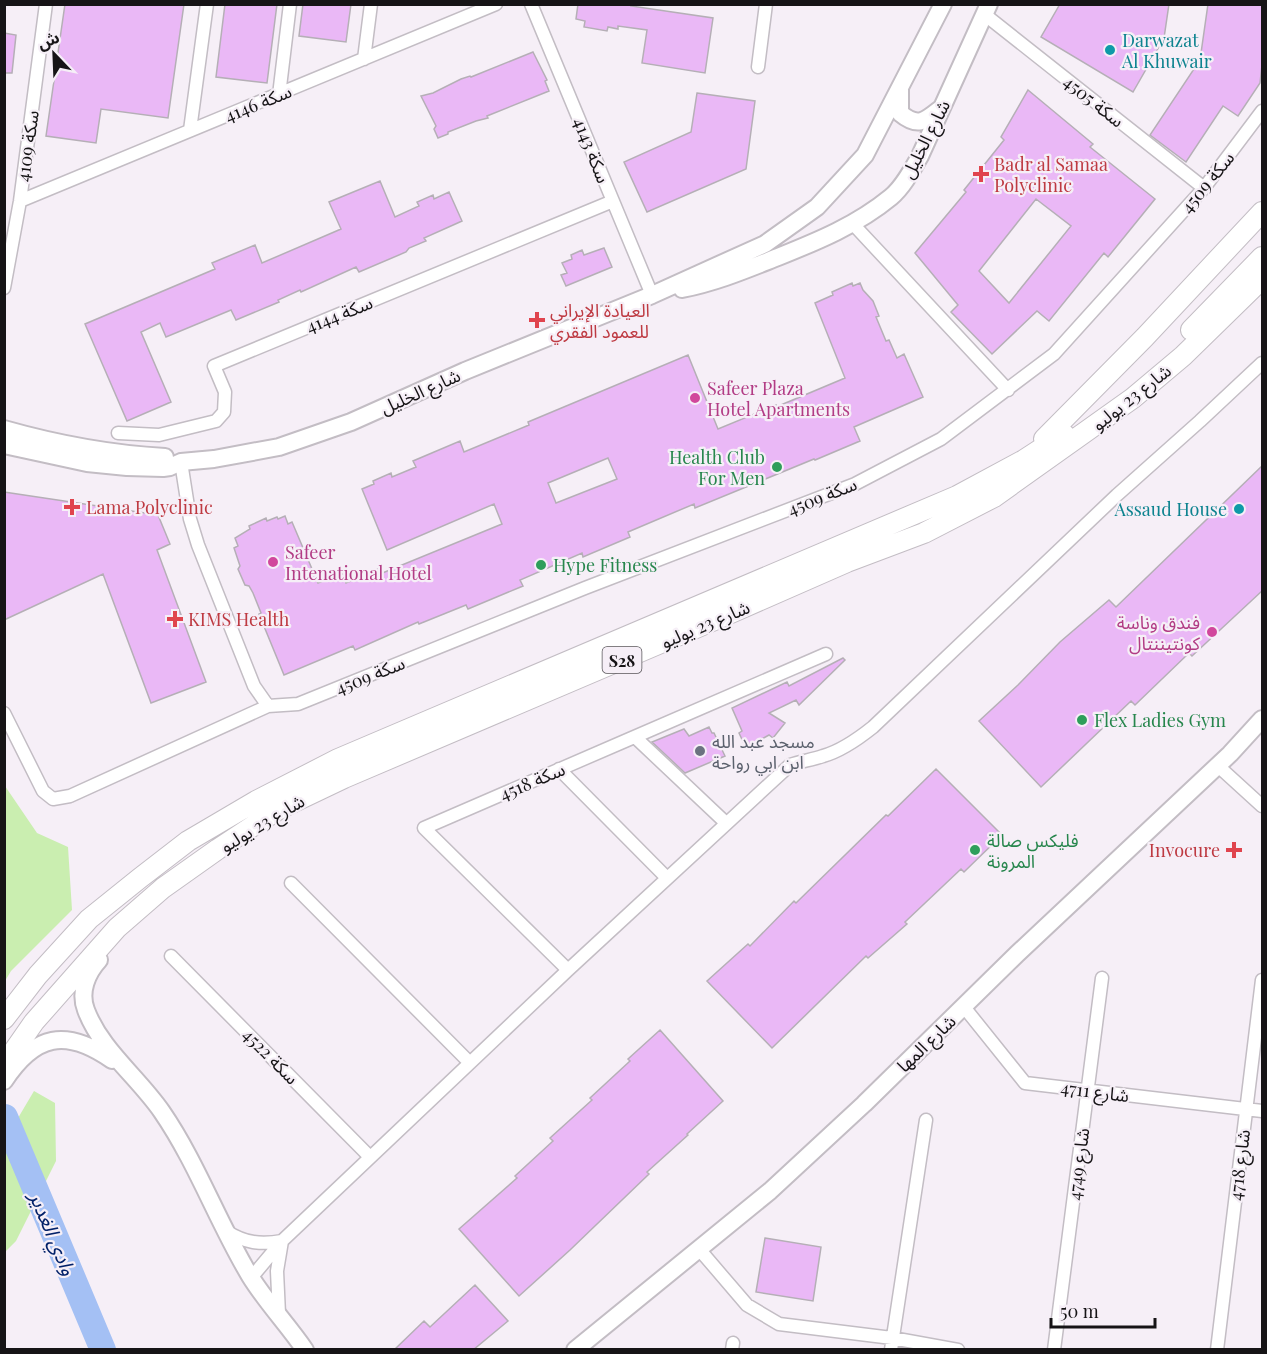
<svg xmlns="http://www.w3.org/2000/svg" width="1267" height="1354" viewBox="0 0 1267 1354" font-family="'Playfair Display','Noto Sans Arabic',serif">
	<rect width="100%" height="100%" fill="#f6eff7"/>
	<path fill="#caeeb0" d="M 5,786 L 37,833 L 68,847 L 72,910 L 11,971 L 5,981 Z
		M 34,1091 L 55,1103 L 56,1161 L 16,1241 L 5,1252 L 5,1140 Z"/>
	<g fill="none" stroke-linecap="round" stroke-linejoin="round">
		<path stroke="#a4c0f4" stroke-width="26" d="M 5,1117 L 103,1350"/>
	</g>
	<path fill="#eab8f6" stroke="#b5afb6" stroke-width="1.5" fill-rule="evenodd" d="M 65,4 L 184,4 L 168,118 L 101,109 L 96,143 L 46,136 Z
		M 225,4 L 277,4 L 267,83 L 216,77 Z
		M 303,4 L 351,4 L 346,42 L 299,36 Z
		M 578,4 L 632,4 L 631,6 L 713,18 L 705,73 L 642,63 L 647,30 L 618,26 L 618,29 L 608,27 L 607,31 L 584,27 L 585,21 L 576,19 Z
		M 1060,4 L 1169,4 L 1164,38 L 1133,92 L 1041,37 Z
		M 1208,4 L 1263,4 L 1263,56 L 1260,83 L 1238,116 L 1223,106 L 1186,162 L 1150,135 L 1200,60 Z
		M 4,33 L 16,35 L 12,73 L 4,73 Z
		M 533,52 L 547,80 L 545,81 L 549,91 L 487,116 L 488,118 L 476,121 L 448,132 L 448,134 L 438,138 L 434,129 L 436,126 L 421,96 L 433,93 L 461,79 L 470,76 L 471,77 Z
		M 1028,90 L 1093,144 L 1090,147 L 1155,199 L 1108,257 L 1104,253 L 1049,321 L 1037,311 L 992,354 L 951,312 L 958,305 L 915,253 L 966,192 L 964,190 L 1004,140 L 1001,137 ZM 1036,199 L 1071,226 L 1009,303 L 979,271 Z
		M 697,93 L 755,101 L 746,169 L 647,212 L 624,162 L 691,132 Z
		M 380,181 L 395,217 L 419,206 L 417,202 L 433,195 L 434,199 L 449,192 L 462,221 L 424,238 L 426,241 L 409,248 L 406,252 L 359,272 L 356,267 L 301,292 L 300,290 L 278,300 L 279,302 L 236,320 L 231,310 L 166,337 L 160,323 L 141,332 L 171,402 L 127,421 L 85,324 L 215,269 L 212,263 L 255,245 L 262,263 L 341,229 L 329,202 Z
		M 604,248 L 612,267 L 566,286 L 561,275 L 567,273 L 562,263 L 572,259 L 571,255 L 582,250 L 584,255 Z
		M 852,283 L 853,286 L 860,283 L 863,290 L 873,301 L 879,316 L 876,317 L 886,341 L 889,340 L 897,358 L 904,354 L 923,397 L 854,427 L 860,441 L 815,460 L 814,459 L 695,508 L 694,504 L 628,532 L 630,537 L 583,557 L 582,553 L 520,580 L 523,586 L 468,609 L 466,605 L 419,624 L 418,622 L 355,650 L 353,646 L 284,675 L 259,614 L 261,613 L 253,593 L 249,586 L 245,585 L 238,569 L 240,566 L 234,548 L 238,546 L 235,538 L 250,529 L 249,526 L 266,518 L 267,521 L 277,517 L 278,519 L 285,516 L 288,524 L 292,522 L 318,583 L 342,573 L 346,583 L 378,569 L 380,574 L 502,524 L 494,504 L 387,550 L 362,489 L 374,484 L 373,481 L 391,473 L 392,477 L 416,467 L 413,461 L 460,441 L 464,452 L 529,425 L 528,422 L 688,355 L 718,429 L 776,405 L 776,407 L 845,378 L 815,303 L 833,295 L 832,292 ZM 608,458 L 617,479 L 556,503 L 548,483 Z
		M 1263,465 L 1263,590 L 1192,656 L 1189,653 L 1135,705 L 1131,701 L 1041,787 L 979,721 L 1018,685 L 1060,642 L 1109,600 L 1116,607 Z
		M 4,492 L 158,515 L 170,544 L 157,550 L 206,682 L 151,703 L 103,574 L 4,620 Z
		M 843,658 L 845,660 L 799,705 L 796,700 L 769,713 L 785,723 L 773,738 L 769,735 L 746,748 L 739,733 L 742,731 L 732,708 L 787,682 L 789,686 Z
		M 709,727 L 712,733 L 714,733 L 725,756 L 685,773 L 652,742 L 684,729 L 689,736 Z
		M 936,769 L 1002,835 L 964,872 L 961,869 L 905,922 L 907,924 L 868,958 L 866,956 L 772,1048 L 707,981 L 748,944 L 750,946 L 794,901 L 796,903 L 886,815 L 888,816 Z
		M 660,1030 L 723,1101 L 687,1134 L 688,1135 L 647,1172 L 649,1174 L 570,1250 L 519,1296 L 459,1229 L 517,1178 L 515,1176 L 553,1141 L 550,1138 L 592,1100 L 590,1098 L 630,1061 L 628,1059 Z
		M 765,1238 L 821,1247 L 813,1301 L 756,1292 Z
		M 475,1285 L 508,1321 L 473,1350 L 394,1350 L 424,1321 L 430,1327 Z"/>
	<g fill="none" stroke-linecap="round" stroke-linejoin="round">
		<defs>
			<path id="street" d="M 531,4 L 652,295
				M 984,14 L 1204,188
				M 364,59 L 371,4
				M 758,67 L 766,4
				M 279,95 L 290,4
				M 190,130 L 207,4
				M 20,201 L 496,4
				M 853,224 L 1008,390
				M 4,288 L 20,201 L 46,4
				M 118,433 L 159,435 L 216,421 L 224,412 L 225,392 L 214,366 L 613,201
				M 181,462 L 190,519 L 198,545 L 254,686 L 268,706
				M 4,713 L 43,791 L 53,799 L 70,796 L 268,706 L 298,704 L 585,588 L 855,484 L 941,439 L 1054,354 L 1204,188 L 1262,111
				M 636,738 L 726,823
				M 1217,765 L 1262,806
				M 559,769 L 667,878
				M 291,883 L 470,1063
				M 171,956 L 370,1157
				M 568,970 L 424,828 C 558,769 692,713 826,654
				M 964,1007 L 1025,1083 L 1262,1111
				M 226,1231 C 245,1243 261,1245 282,1241 L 277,1271 L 279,1314
				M 699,1249 L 747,1305 L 779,1324 L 892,1338 L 958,1350
				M 251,1278 L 282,1241 L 568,970 L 790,765 C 801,761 812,760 823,756 C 841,751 858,739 873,727 L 1117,495 L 1200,421 L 1262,363
				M 732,1350 L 733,1343
				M 891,1350 L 926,1120
				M 1054,1350 L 1102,978
				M 1217,1350 L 1262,980"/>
			<path id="secondary" d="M 900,90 L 900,113 C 918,128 925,121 940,109
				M 682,289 C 717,282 745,270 778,257 C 818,241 857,225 891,197 C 903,187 912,170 920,156 L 989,4
				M 4,429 C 57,444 111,454 165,457
				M 4,445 L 87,463 L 127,467 L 163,468 L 170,467 L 181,462 L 214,459 L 279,447 L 351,422 L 465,371 L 652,295 L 765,244 L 817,207 L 865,155 L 943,4
				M 99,960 C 87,973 79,992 86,1010 C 101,1050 138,1077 162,1112 C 197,1163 218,1223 250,1276 C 266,1302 288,1325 305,1350
				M 4,1081 C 35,1034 66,1028 112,1060
				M 575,1350 L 770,1191 L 864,1104 L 1017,954 L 1230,754 L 1262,719"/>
			<path id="primary" d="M 1191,330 L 1262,257
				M 1044,439 L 1145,337 L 1262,212
				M 4,1019 L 38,975 L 89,919 L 140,878 L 188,841 L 256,801 L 338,759 L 957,496 L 1024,460 L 1064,434
				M 4,1065 L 34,1022 L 117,928 L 163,888 L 218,849 L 279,809 L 344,778 L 724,616 L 847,562 L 924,533 L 994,497 L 1133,398 L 1183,356 L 1262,279"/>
		</defs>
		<use href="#street" stroke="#c3bdc4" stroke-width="15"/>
		<use href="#secondary" stroke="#c3bdc4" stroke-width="20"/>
		<use href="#primary" stroke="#c3bdc4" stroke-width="22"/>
		<use href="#street" stroke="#fff" stroke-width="12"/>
		<use href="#secondary" stroke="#fff" stroke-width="16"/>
		<use href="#primary" stroke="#fff" stroke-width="20"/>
	</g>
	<g fill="#0f9aa8" stroke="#f6eff7" stroke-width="2">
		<circle cx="1110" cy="50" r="6"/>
		<circle cx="1239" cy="509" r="6"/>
	</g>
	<g fill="#e0444e" stroke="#f6eff7" stroke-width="2">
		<path d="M978 165h6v6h6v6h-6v6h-6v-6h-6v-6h6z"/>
		<path d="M534 311h6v6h6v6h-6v6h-6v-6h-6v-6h6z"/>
		<path d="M69 498h6v6h6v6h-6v6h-6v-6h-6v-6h6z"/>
		<path d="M172 610h6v6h6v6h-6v6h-6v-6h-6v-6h6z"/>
		<path d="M1231 841h6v6h6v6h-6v6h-6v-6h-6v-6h6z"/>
	</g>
	<g fill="#d1479c" stroke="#f6eff7" stroke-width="2">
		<circle cx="695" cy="398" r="6"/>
		<circle cx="273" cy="562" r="6"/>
		<circle cx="1212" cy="632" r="6"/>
	</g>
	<g fill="#2e9e5b" stroke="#f6eff7" stroke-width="2">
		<circle cx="777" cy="467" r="6"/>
		<circle cx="541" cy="565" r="6"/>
		<circle cx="1082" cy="720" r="6"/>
		<circle cx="975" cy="850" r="6"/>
	</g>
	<circle fill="#6b7280" stroke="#f6eff7" stroke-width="2" cx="700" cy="751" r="6"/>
	<g text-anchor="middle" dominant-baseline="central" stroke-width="4.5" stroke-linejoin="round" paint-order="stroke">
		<rect fill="#f6eff7" stroke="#59565a" stroke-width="1.5" x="602.5" y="647" width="39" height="26" rx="4.5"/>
		<g font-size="16" font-weight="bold" fill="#161416">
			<text x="622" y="660">S28</text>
		</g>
		<g font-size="18" fill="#0d838f" stroke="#f6eff7" text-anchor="start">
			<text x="1122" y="40">Darwazat<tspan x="1122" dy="21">Al Khuwair</tspan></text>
			<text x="1227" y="509" text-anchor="end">Assaud House</text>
		</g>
		<g font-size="18" fill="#161416" stroke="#f6eff7">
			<text transform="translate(1094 101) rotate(38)">سكة 4505</text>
			<text transform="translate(258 103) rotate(-22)">سكة 4146</text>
			<text transform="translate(925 139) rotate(-63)">شارع الخليل</text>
			<text transform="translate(27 146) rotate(-82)">سكة 4109</text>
			<text transform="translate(592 150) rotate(68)">سكة 4143</text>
			<text transform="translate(1207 182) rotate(-51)">سكة 4509</text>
			<text transform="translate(339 314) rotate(-22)">سكة 4144</text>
			<text transform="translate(420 391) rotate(-24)">شارع الخليل</text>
			<text transform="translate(1131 397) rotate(-38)">شارع 23 يوليو</text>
			<text transform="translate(822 496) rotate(-22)">سكة 4509</text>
			<text transform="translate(705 624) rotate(-23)">شارع 23 يوليو</text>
			<text transform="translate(370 675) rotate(-22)">سكة 4509</text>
			<text transform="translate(532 781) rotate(-23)">سكة 4518</text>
			<text transform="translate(262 823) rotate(-31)">شارع 23 يوليو</text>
			<text transform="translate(926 1043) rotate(-44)">شارع المها</text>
			<text transform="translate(271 1056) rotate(45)">سكة 4522</text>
			<text transform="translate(1095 1091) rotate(7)">4711 شارع</text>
			<text transform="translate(1078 1164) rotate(-83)">4749 شارع</text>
			<text transform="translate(1239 1165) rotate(-83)">4718 شارع</text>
		</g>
		<g font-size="18" fill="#be3a42" stroke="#f6eff7" text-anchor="start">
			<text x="994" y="164">Badr al Samaa<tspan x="994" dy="21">Polyclinic</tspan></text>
			<text x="550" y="310">العيادة الإيراني<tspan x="550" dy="21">للعمود الفقري</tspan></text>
			<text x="86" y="507">Lama Polyclinic</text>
			<text x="188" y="619">KIMS Health</text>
			<text x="1220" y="850" text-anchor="end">Invocure</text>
		</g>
		<g font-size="18" fill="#b23c85" stroke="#f6eff7" text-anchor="start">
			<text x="707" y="388">Safeer Plaza<tspan x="707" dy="21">Hotel Apartments</tspan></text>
			<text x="285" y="552">Safeer<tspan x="285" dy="21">Intenational Hotel</tspan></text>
			<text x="1200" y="622" text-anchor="end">فندق وناسة<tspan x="1200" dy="21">كونتيننتال</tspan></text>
		</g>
		<g font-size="18" fill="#27864d" stroke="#f6eff7" text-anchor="start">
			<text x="765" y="457" text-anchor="end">Health Club<tspan x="765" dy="21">For Men</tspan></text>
			<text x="553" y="565">Hype Fitness</text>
			<text x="1094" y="720">Flex Ladies Gym</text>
			<text x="987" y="840">فليكس صالة<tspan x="987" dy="21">المرونة</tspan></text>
		</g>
		<g font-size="18" fill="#5b616d" stroke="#f6eff7" text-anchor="start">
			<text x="712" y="741">مسجد عبد الله<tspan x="712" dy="21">ابن ابي رواحة</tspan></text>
		</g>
		<g font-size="20" font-style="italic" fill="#022169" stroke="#f6eff7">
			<text transform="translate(54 1233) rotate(67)">وادي الغدير</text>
		</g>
	</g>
	<rect width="1267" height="1354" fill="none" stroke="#161416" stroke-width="12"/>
	<g transform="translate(54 54) rotate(337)" stroke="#f6eff7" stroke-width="4.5" paint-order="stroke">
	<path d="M0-4.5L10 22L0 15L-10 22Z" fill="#161416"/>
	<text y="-9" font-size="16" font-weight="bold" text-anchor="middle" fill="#161416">ش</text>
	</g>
	<path d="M1051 1318v9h104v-9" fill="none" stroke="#161416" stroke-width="3"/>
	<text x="1060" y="1318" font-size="18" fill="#161416" stroke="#f6eff7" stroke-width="4.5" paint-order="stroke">50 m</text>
</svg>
